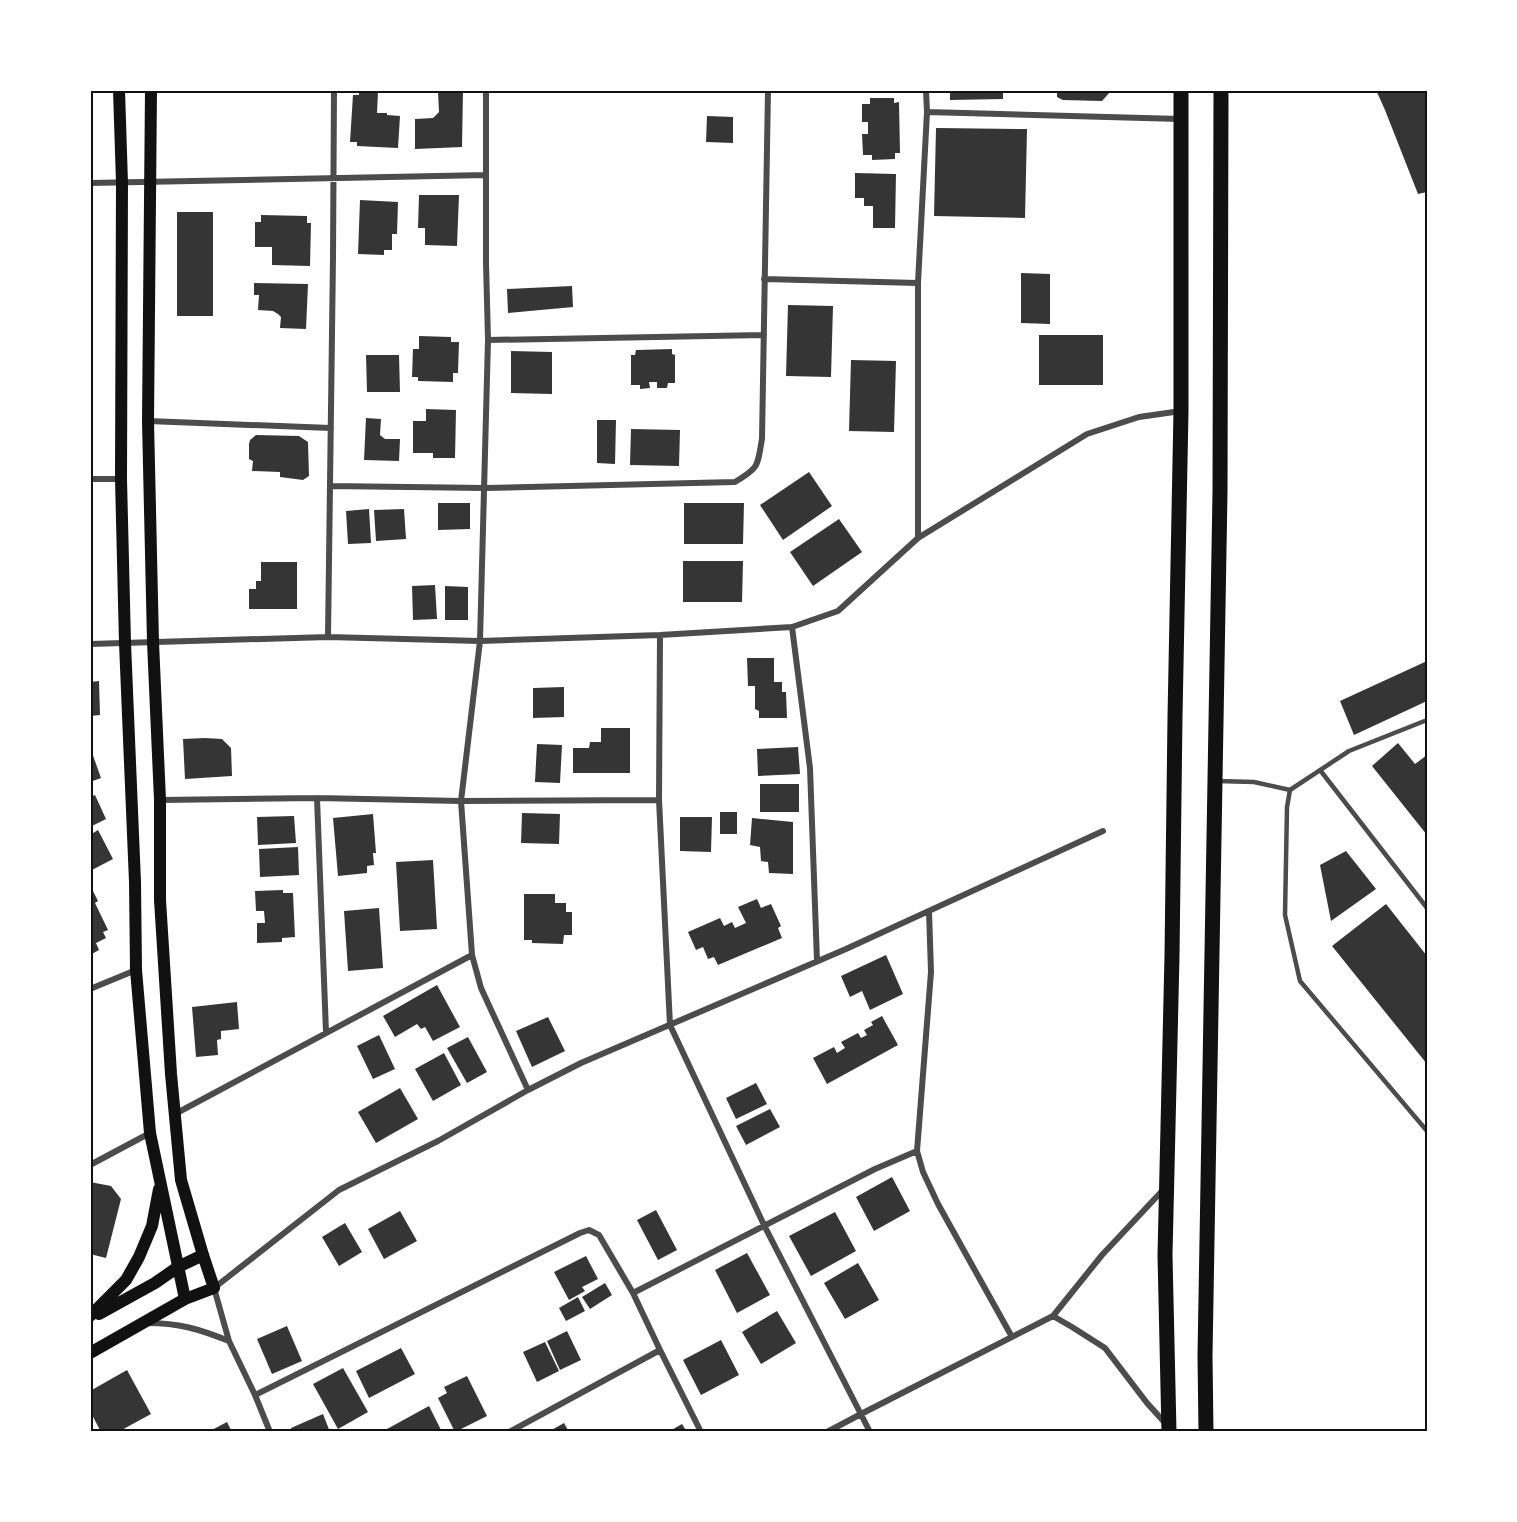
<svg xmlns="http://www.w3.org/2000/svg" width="1517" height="1522" viewBox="0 0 1517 1522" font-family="'Source Sans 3',sans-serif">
	<rect width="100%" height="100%" fill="#fff"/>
	<path fill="#353535" d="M 463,90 L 462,147 L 415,149 L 415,119 L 433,118 L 439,112 L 438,92 Z
		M 950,90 L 1003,90 L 1003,99 L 950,100 Z
		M 1057,90 L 1110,90 L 1110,92 L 1102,101 L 1063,100 L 1057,97 Z
		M 1376,90 L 1427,90 L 1427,192 L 1418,194 L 1385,110 Z
		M 359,91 L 378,92 L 377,113 L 387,113 L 387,115 L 400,116 L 398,148 L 357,146 L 357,142 L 350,142 L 353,95 L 359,95 Z
		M 870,98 L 894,98 L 894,103 L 899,102 L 900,153 L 895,153 L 895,159 L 872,160 L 872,155 L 863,155 L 862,134 L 868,134 L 868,122 L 862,122 L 862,104 L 870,104 Z
		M 707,116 L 733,117 L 733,143 L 706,142 Z
		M 936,128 L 1027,129 L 1025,218 L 934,216 Z
		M 855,173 L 896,174 L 895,228 L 873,228 L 873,206 L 864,206 L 864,198 L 855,198 Z
		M 419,195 L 459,195 L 457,246 L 425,245 L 425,228 L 418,228 Z
		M 360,200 L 398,202 L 397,234 L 392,234 L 392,250 L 384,250 L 384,255 L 358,254 Z
		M 177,212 L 213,212 L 213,316 L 177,316 Z
		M 261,215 L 307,216 L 307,223 L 311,223 L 310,266 L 272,265 L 272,247 L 255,247 L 255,222 L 261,222 Z
		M 1021,273 L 1050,274 L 1050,324 L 1021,323 Z
		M 254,283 L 308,284 L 306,329 L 280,328 L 281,317 L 278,314 L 273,311 L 258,310 L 259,295 L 254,295 Z
		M 572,286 L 573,307 L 508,313 L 507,289 Z
		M 788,305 L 833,306 L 831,377 L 786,376 Z
		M 1039,335 L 1103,335 L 1103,385 L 1039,385 Z
		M 419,336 L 451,337 L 451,342 L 459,342 L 458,373 L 453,373 L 453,382 L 418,381 L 418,377 L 412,377 L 413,349 L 419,349 Z
		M 672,349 L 672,354 L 675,355 L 675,383 L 668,383 L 667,388 L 657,388 L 657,382 L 649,382 L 650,388 L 640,389 L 640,385 L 631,385 L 631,355 L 635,355 L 636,350 Z
		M 511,351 L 552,352 L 552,394 L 511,393 Z
		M 366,355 L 399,355 L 400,392 L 367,392 Z
		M 851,360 L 896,361 L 894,432 L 849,431 Z
		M 426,409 L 456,410 L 455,458 L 433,458 L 433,453 L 413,453 L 413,421 L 426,421 Z
		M 366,418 L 381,419 L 380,435 L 385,439 L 400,439 L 399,461 L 364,460 Z
		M 597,420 L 616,420 L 615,464 L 597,463 Z
		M 631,429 L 680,430 L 679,466 L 630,465 Z
		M 256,435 L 299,436 L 308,442 L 309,476 L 303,480 L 280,477 L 280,472 L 252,471 L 253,461 L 249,459 L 249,444 L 250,440 Z
		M 809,472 L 832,506 L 783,540 L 760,505 Z
		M 438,503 L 470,503 L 470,529 L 438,530 Z
		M 684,503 L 744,503 L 743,544 L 684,544 Z
		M 369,509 L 371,543 L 348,544 L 346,511 Z
		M 404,509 L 406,539 L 376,541 L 374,510 Z
		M 839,519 L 862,552 L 813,586 L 790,552 Z
		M 683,561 L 743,561 L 742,602 L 683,602 Z
		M 261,562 L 297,562 L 297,609 L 249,609 L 249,589 L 256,589 L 256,581 L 261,581 Z
		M 435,585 L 437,619 L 413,620 L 412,586 Z
		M 445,586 L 468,587 L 468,620 L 445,620 Z
		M 747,658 L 774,658 L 774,682 L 782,682 L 782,692 L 786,692 L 787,718 L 759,718 L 759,711 L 755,709 L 755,686 L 748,686 Z
		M 1427,661 L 1427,701 L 1354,735 L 1340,701 Z
		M 99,681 L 100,715 L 90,716 L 90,682 Z
		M 564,687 L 564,717 L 533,718 L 533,688 Z
		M 601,728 L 630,728 L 630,773 L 573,773 L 573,748 L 589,748 L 590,742 L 601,742 Z
		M 205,738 L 222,739 L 231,748 L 232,776 L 185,779 L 183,739 Z
		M 1398,743 L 1415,764 L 1427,755 L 1427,835 L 1372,766 Z
		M 537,744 L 562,745 L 560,783 L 535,782 Z
		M 90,747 L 101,778 L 90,782 Z
		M 798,747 L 800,774 L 758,776 L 757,749 Z
		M 760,784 L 799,784 L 799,812 L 760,812 Z
		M 95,795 L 106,819 L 90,827 L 90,797 Z
		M 720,812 L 737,812 L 737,834 L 720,834 Z
		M 522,813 L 560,814 L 559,844 L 521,843 Z
		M 373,814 L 376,853 L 373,853 L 374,865 L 367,866 L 367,873 L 338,876 L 333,818 Z
		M 294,816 L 296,843 L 258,845 L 257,817 Z
		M 680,817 L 712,817 L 711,852 L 680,851 Z
		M 752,818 L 793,822 L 793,874 L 769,873 L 768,862 L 761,861 L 760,847 L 750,845 Z
		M 98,830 L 113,859 L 90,871 L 90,835 Z
		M 298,847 L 299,875 L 260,877 L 259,849 Z
		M 1346,851 L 1376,889 L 1331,921 L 1320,865 Z
		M 433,860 L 437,929 L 400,931 L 396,862 Z
		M 90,885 L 98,901 L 95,903 L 108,930 L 103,932 L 106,938 L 96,943 L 99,950 L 90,955 Z
		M 283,890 L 283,893 L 293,893 L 295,937 L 282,938 L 282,942 L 257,943 L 257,923 L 265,923 L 264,911 L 256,911 L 255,891 Z
		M 524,894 L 555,894 L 555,903 L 566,903 L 566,912 L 572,912 L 572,935 L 564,935 L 563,944 L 532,943 L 532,940 L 524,940 Z
		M 757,899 L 761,908 L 771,904 L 781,926 L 778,928 L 782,938 L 718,965 L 714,957 L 708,959 L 703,947 L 696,950 L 688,932 L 720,918 L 724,926 L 732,922 L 735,928 L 746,923 L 738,907 Z
		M 1386,904 L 1427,956 L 1427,1064 L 1332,946 Z
		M 379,908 L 383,968 L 348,971 L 344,911 Z
		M 886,955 L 903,994 L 870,1010 L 862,991 L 850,997 L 841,976 Z
		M 437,985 L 460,1027 L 433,1041 L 425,1027 L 421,1029 L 417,1024 L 395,1037 L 383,1016 Z
		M 237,1002 L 239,1029 L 221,1031 L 221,1039 L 217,1040 L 218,1055 L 196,1057 L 192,1007 Z
		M 882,1016 L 898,1045 L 827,1084 L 813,1058 L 834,1047 L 837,1053 L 845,1048 L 841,1042 L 858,1033 L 861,1038 L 867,1035 L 864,1030 L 873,1025 L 871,1022 Z
		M 548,1017 L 565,1051 L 532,1067 L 516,1031 Z
		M 379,1035 L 395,1069 L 373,1079 L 357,1046 Z
		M 468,1037 L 487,1072 L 467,1083 L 447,1048 Z
		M 444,1053 L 461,1085 L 433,1101 L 415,1069 Z
		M 756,1083 L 767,1104 L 736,1119 L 726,1098 Z
		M 400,1088 L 418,1119 L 376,1143 L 358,1112 Z
		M 770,1109 L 780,1127 L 746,1145 L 736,1126 Z
		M 892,1177 L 910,1211 L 874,1231 L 856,1197 Z
		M 90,1182 L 111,1186 L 121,1199 L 106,1258 L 90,1254 Z
		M 656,1210 L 677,1250 L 658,1260 L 637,1220 Z
		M 400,1211 L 417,1241 L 384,1259 L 368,1229 Z
		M 835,1212 L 856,1251 L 811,1276 L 789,1236 Z
		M 345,1223 L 362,1252 L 339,1266 L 322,1237 Z
		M 747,1253 L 770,1295 L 737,1313 L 715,1270 Z
		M 586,1256 L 598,1279 L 582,1287 L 585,1291 L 569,1300 L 554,1272 Z
		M 858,1263 L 879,1300 L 845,1319 L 824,1283 Z
		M 605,1283 L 612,1295 L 590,1309 L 582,1297 Z
		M 578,1297 L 585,1311 L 566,1321 L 559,1308 Z
		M 777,1311 L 796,1343 L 761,1364 L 742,1332 Z
		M 287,1326 L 302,1361 L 272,1374 L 257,1339 Z
		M 567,1331 L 581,1360 L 560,1370 L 547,1341 Z
		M 721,1340 L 739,1375 L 701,1395 L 683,1360 Z
		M 545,1342 L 559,1371 L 537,1382 L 523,1352 Z
		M 401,1348 L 415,1374 L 369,1398 L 356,1371 Z
		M 343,1368 L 368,1412 L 338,1429 L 313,1384 Z
		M 127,1370 L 151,1414 L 118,1432 L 101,1432 L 90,1411 L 90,1391 Z
		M 467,1376 L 487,1416 L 455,1432 L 438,1398 L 447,1393 L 444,1387 Z
		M 429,1406 L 442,1432 L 388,1432 L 387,1429 Z
		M 323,1414 L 330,1432 L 292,1432 L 291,1428 Z
		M 227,1422 L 232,1432 L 208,1432 Z
		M 564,1423 L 569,1432 L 548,1432 Z
		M 682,1424 L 687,1432 L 668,1432 Z"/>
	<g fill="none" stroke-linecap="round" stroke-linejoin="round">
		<path stroke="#4c4c4c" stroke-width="4.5" d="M 1427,720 L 1349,751 L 1290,790 L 1287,807 L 1285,915 L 1300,981 L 1427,1131
			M 1320,770 L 1427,908
			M 1217,781 L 1254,782 L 1290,790"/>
		<path stroke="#4c4c4c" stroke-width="6" d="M 486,90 L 486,263 L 488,340 L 480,641 L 461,801 L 472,955 L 481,988 L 528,1090
			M 927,112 L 1180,119
			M 90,183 L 486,175
			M 764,279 L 918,283
			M 488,340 L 764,335
			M 148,421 L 331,428
			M 90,479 L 121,479
			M 330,486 L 485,488 L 735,482 C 760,467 757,466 762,439 L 768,90
			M 918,538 L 918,283 L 927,112 L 926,90
			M 792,627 L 810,768 L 817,961
			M 660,635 L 659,800 L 670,1025 L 764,1225 L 870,1432
			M 328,637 L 333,257 L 334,90
			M 90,644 L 328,637 L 480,641 L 660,635 L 792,627 L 838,611 L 918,538 L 1087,434 L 1139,417 L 1181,411
			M 317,798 L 326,1032
			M 160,800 L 317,798 L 461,801 L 659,800
			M 929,911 L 931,972 L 917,1151 L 923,1172 L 938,1204 L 1012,1337
			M 90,989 L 136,970
			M 175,1114 L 472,955
			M 90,1165 L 150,1133
			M 1163,1190 L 1102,1255 L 1053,1316 L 1072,1327 L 1105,1348 L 1147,1403 L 1166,1424
			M 633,1293 L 875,1169 L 917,1151
			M 147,1323 C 179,1323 199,1329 229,1341
			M 255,1395 L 580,1233 L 589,1230 L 599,1235 L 633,1293 L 660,1350 L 701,1432
			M 270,1432 L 255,1395 L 229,1341 L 214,1288 L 339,1190 L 438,1141 L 528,1090 L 581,1063 L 846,949 L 1103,831
			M 509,1432 L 660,1350
			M 827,1432 L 861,1414 L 1053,1316"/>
		<path stroke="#111" stroke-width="12" d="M 119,90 L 122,183 L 121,479 L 125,643 L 135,882 L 136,970 L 150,1133 L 185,1299
			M 99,1314 L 155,1283 L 178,1267 L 203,1255
			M 90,1316 L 126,1280 L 139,1257 L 152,1226 L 159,1189
			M 90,1353 L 185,1299 L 214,1288 L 203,1255 L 181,1180 L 171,1074 L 160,900 L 160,800 L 153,642 L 148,421 L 151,90"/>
		<path stroke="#111" stroke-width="15" d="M 1169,1432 L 1165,1255 L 1172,956 L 1175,717 L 1181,411 L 1181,90
			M 1206,1432 L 1205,1356 L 1220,492 L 1221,90"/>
	</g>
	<rect width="1517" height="1522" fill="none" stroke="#ffffff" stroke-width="183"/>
	<rect x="92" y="92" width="1334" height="1338" fill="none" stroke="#111" stroke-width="2"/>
</svg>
